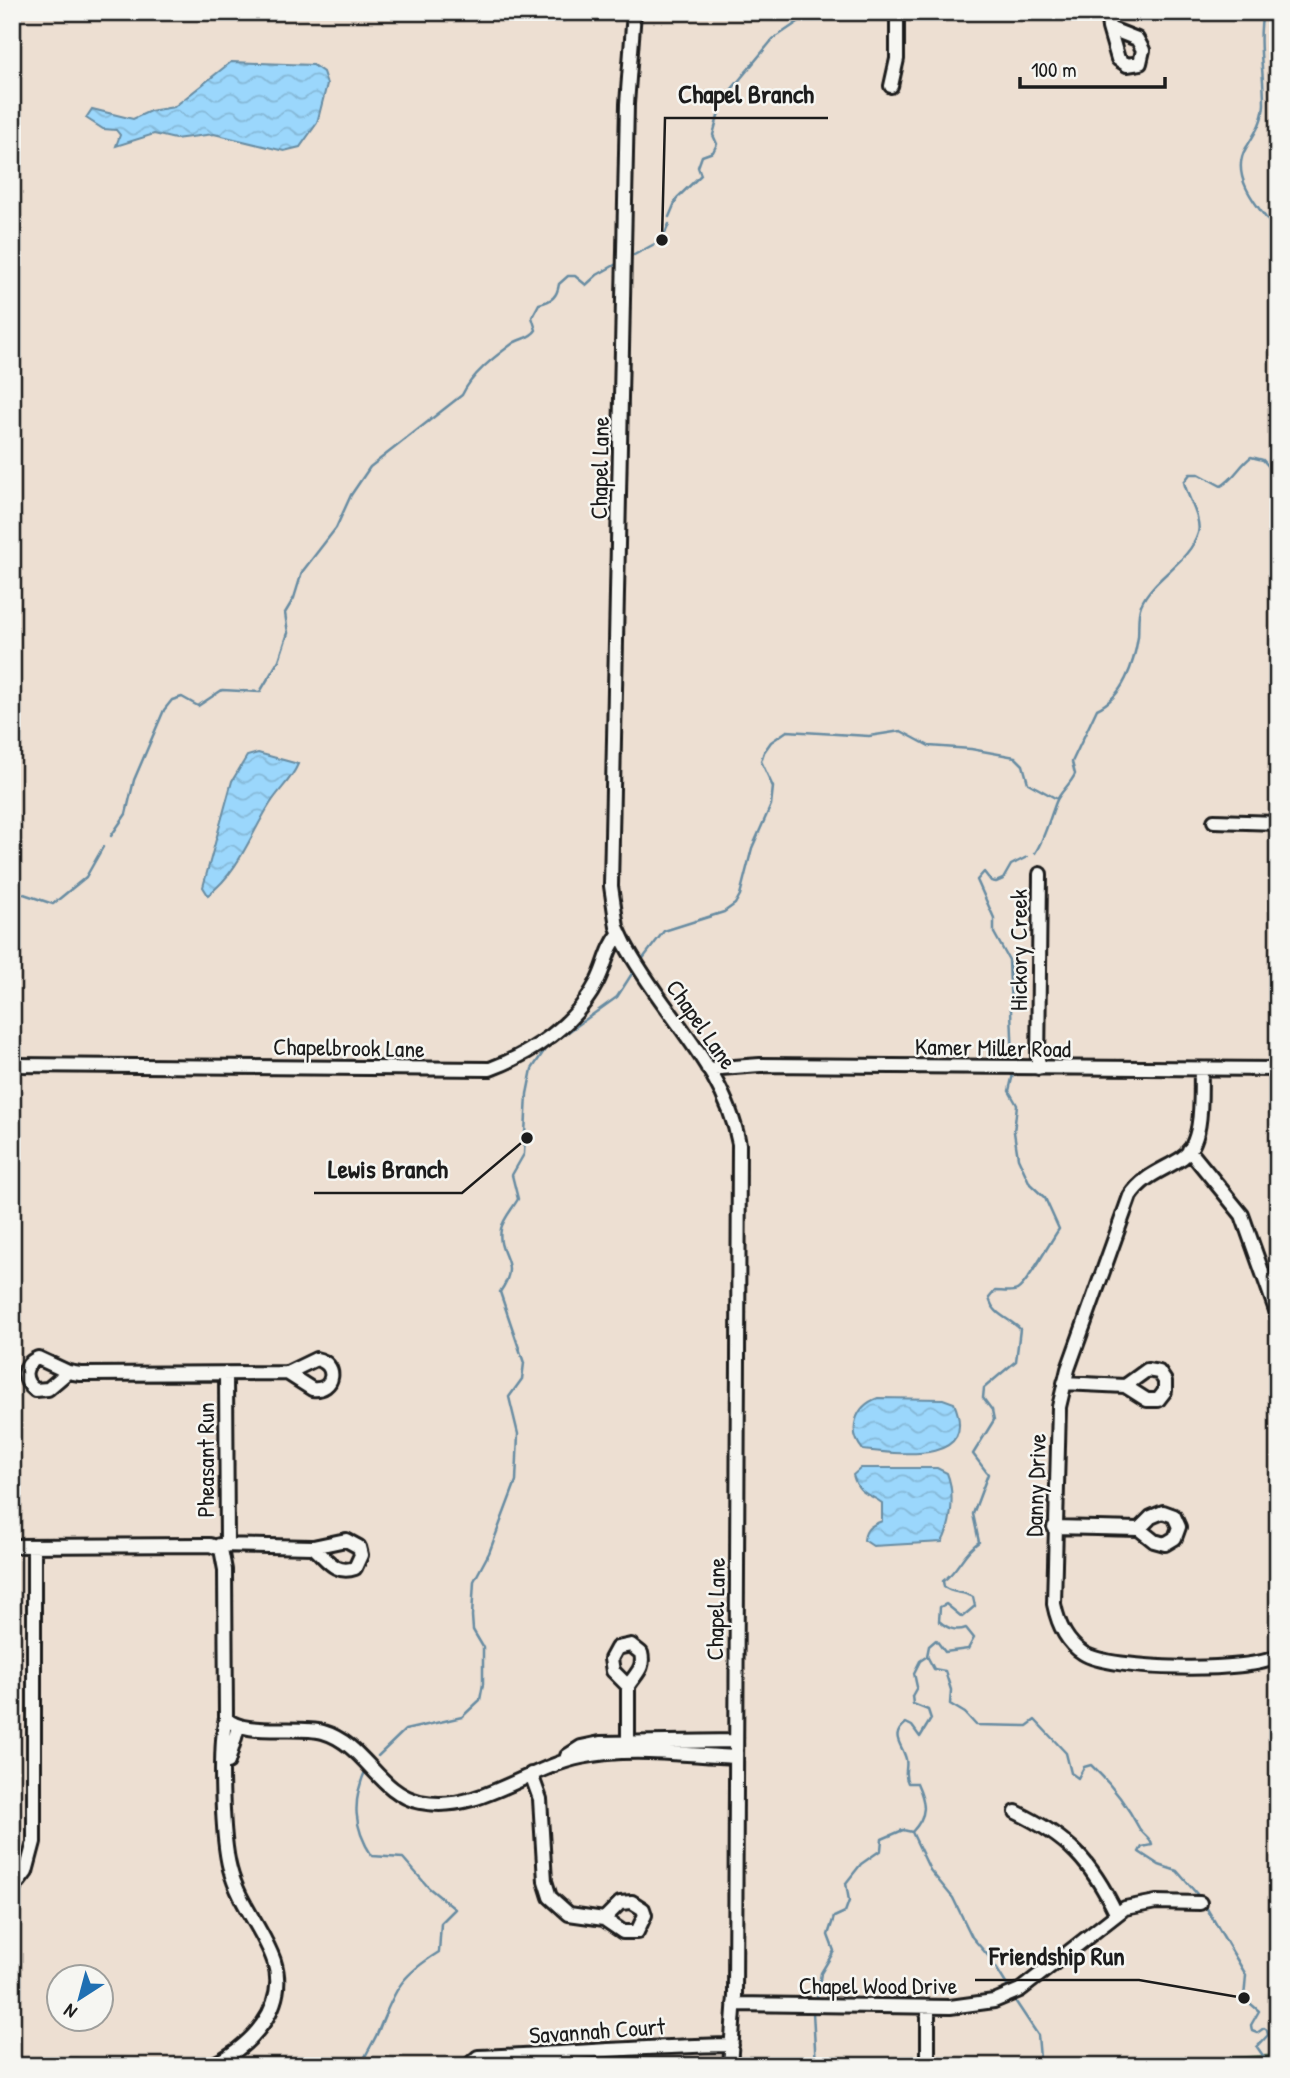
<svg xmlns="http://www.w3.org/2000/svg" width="1290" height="2078" viewBox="0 0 1290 2078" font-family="'Patrick Hand',sans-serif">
	<defs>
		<pattern id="forest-firs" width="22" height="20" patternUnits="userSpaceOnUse" patternTransform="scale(1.75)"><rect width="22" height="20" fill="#a5e2a9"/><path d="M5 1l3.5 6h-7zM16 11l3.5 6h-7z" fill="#8dc191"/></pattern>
		<pattern id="water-waves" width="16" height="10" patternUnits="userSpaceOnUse" patternTransform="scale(1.75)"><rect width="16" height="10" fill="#9bd7fc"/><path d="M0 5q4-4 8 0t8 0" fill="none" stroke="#85b8d7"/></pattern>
	</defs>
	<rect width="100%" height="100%" fill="#eddfd2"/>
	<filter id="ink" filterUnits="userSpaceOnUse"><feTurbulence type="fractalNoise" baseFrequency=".0143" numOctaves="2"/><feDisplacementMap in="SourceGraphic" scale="14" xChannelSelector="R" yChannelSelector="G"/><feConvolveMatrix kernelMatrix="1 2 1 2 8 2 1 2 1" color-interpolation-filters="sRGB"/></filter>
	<g filter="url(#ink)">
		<path fill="url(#forest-firs)" stroke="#607f62" stroke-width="2" d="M 1278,2055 L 1278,2066 L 1095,2066 Z"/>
		<path fill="url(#water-waves)" stroke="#688ca2" stroke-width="2" d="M 492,12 L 576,12 L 564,21 L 517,21 L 513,16 L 502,19 Z
			M 231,62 L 313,65 L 323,72 L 327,84 L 317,123 L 300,147 L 284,151 L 214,134 L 175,139 L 154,134 L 116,146 L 120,135 L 116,130 L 103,129 L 86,118 L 92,109 L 133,119 L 150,111 L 174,107 Z
			M 258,753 L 298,764 C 291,781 279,789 270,804 C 251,834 238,873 208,895 L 203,887 L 232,781 L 247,756 Z
			M 878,1398 L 943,1399 L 954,1403 C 980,1465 900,1454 863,1450 C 847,1431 855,1406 878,1398 Z
			M 861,1468 L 937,1468 L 947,1473 C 955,1492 952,1524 942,1542 L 873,1546 L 864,1540 C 865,1528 872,1525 882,1521 L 882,1503 C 868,1493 858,1494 853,1475 Z"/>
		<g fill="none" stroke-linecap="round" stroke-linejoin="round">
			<path stroke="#688ca2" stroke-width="2.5" d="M 1263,12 C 1257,42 1264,73 1264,104 C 1263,122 1255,133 1246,148 C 1228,177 1261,211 1278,233
				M 669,217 L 677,198 L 701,175 L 698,167 L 702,156 L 713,152 L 717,144 L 713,135 L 722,101 L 773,39 L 804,18 L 820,12
				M 634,255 L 662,240 L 669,224
				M 1278,484 L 1273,489 L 1274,498 L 1278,502
				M 111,836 L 126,814 L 134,780 L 164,710 L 172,700 L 182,697 L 198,706 L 222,690 L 260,692 L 279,660 L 288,633 L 285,613 L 294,598 L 302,572 L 336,528 L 351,495 L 370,467 L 462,395 C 472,374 493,358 512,344 C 520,338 530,339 536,330 L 532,317 L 539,304 C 552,301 557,297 559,284 L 568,276 L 575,276 L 586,285 L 597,275 L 620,262
				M 1035,853 C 1044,840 1050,817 1056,802 C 1060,792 1070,785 1075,774 L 1072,762 L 1097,709 C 1123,697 1134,664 1138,637 C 1139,626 1137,615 1141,605 C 1153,577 1189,563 1198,533 C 1202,519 1187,497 1184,482 L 1190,474 L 1199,474 L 1221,486 C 1234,479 1239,466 1251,457 L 1263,460 L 1278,477
				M 12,890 L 53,904 L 86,877 L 103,847
				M 641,961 L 664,931 L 724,912 L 735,904 L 740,895 L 752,848 L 771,805 L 773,787 L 761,761 L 764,752 L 771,742 L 787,731 L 869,736 L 901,731 L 929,746 L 971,749 L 1015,757 L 1023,765 L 1028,783 L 1057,799
				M 1013,1061 L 1009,960 L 994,933 L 994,918 L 977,880 L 984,872 L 991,881 L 996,882 L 1003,879 L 1011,865 L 1027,857
				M 1013,1074 L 1009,1091 L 1017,1105 L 1014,1132 L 1018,1158 L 1030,1184 L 1045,1198 L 1059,1229 C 1050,1242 1026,1286 1017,1290 C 1011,1293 1002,1291 995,1291 L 989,1298 C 994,1316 1008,1317 1020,1329 L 1016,1361 L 984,1388 L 983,1398 L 992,1410 L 994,1420 L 973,1454 L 988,1474 L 973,1514 L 979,1542 C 962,1553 959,1570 943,1581 L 944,1587 C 953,1594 963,1591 973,1597 L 975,1606 L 962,1617 L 946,1604 L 940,1607 L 939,1621 C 947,1628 955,1632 966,1628 L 974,1638 L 968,1649 L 945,1652 L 936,1640 L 929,1646 L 927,1656 L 934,1669 L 945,1671 L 951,1690 L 950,1704 L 965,1713 L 976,1725 L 1027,1726 L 1035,1720 L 1066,1753 L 1071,1773 L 1078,1778 L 1084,1767 L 1091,1765 C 1110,1783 1127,1805 1139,1828 C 1143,1835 1150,1837 1152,1845 L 1142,1847 L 1139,1852 L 1159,1865 L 1177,1871 L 1197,1894
				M 378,1756 L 405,1730 L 462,1717 L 480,1700 L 483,1684 L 483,1647 L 473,1630 L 472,1616 L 474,1581 L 489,1553 L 516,1481 L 518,1434 L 509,1397 L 522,1379 L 524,1363 L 500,1292 C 522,1261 496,1257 501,1229 C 503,1219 513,1208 518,1199 L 512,1175 L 524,1154 L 527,1094 L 532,1069 L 546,1048 L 617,997 L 635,969
				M 912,1832 C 928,1815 926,1803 917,1783 L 908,1783 C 903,1774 908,1768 906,1759 C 902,1743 889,1737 906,1723 L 912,1726 L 920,1737 L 931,1719 L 928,1710 L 913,1704 L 912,1696 L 917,1687 L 914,1673 L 920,1661 L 926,1657
				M 912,1832 L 930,1870 L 953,1898 L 972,1937 L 990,1958 L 1008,1987
				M 1206,1907 L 1246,1975 L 1244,1998 L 1259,2011 L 1251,2025 L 1252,2031 L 1257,2033 L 1264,2028 L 1267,2030 L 1268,2035 L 1257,2047 L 1269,2064 L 1278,2063
				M 817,1998 L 821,1973 L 834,1951 L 828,1935 L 834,1917 L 845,1912 L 849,1901 L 846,1883 L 861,1864 L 881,1850 L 882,1839 L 903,1830 L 912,1832
				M 1016,2002 L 1038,2035 L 1040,2058 L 1044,2066
				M 813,2012 L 816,2066
				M 361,2066 C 366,2052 375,2041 380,2027 C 396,1987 402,1975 439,1952 L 441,1923 L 455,1909 L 429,1888 L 403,1858 L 372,1856 C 353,1827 352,1801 366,1769
				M 1062,2066 L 1064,2066"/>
			<defs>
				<path id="minor" d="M 634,12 L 627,104 L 611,886 L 617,927 L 625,944 C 661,1012 725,1067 739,1144 L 735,1996 L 730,2066
					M 1107,12 L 1109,28
					M 1109,28 L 1137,39 L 1143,50 L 1140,63 L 1127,65 L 1118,59 Z
					M 891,86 L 897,59 L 897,12
					M 1214,821 L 1278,823
					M 12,1065 L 490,1069 C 533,1053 576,1024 597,982 C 606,965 607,948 620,933
					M 1038,1068 L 1040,874
					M 708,1069 L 760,1065 L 1278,1069
					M 1201,1069 C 1200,1093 1205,1142 1182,1158 C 1162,1171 1144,1175 1130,1196 L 1068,1369 L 1059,1407 L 1054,1604 C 1058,1624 1066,1642 1083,1653 C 1110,1671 1251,1673 1278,1656
					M 1189,1150 L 1242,1215 L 1278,1316
					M 38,1358 L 68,1372 L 48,1389 L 35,1390 C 22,1380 22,1365 38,1358 Z
					M 316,1359 C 339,1363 335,1392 312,1389 L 287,1373 Z
					M 1147,1370 L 1159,1372 L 1165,1381 L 1165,1391 L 1158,1400 L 1147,1400 L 1125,1386 Z
					M 68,1372 L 80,1374 L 287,1373
					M 226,1374 L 227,1545
					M 1064,1383 L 1125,1386
					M 1163,1512 L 1174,1516 L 1179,1527 L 1175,1538 L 1165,1544 L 1154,1541 L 1139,1529 L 1151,1517 Z
					M 1054,1527 L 1139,1529
					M 346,1540 L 359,1547 L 361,1555 L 355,1568 C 335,1575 327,1559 313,1547 Z
					M 219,1545 L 313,1547
					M 12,1546 L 210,1545 L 221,1549 L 225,1570 L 226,1718 C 242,1737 298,1725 323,1732 C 365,1744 378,1793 420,1802 C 478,1814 527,1768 581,1757 C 630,1746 685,1755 735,1757
					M 631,1645 L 641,1653 C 645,1669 635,1674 628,1686 L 613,1671 L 611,1659 L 617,1648 Z
					M 628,1749 L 628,1686
					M 567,1756 L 581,1747 L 600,1743 L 735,1741
					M 228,1762 L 238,1727
					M 531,1774 L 540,1799 L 545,1881 L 550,1897 L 569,1914 L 604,1919
					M 1016,1812 C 1068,1837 1091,1861 1116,1913
					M 12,1890 L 26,1872 L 34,1842 L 34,1546
					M 632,1902 L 643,1909 L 645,1915 L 637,1932 L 623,1932 L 604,1919 L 620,1903 Z
					M 734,2004 L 950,2007 L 994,2001 L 1020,1990 L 1125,1908 L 1156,1902 L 1200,1903
					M 66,2066 L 76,2066
					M 210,2066 C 249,2048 289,2008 274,1961 C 263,1929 239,1904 230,1869 C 222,1839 219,1748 226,1718
					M 468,2066 L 478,2057 C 563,2054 647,2046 732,2045
					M 928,2066 L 928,2008"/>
			</defs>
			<use href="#minor" stroke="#1c1c1c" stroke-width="18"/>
			<use href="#minor" stroke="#f6f6f2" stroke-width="12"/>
		</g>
	</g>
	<g text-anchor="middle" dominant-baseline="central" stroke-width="5" stroke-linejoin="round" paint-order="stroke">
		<g font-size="24" fill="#1c1c1c" stroke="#f6f6f2">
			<text transform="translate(599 468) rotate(-89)">Chapel Lane</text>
			<text transform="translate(1018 950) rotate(-90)">Hickory Creek</text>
			<text transform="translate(702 1024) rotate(55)">Chapel Lane</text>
			<text transform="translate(349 1047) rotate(1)">Chapelbrook Lane</text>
			<text transform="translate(993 1047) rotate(1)">Kamer Miller Road</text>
			<text transform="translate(205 1460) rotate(-90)">Pheasant Run</text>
			<text transform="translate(1035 1485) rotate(-88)">Danny Drive</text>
			<text transform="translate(715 1609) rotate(-89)">Chapel Lane</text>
			<text x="878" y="1985">Chapel Wood Drive</text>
			<text transform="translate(597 2030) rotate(-4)">Savannah Court</text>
		</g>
	</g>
	<path fill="none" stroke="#1c1c1c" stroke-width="2.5" d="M662 240L665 118H828M527 1138L462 1193H314M1244 1998L1139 1980H975"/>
	<g fill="#1c1c1c" stroke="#f6f6f2" stroke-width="2.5">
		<circle cx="662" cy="240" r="7"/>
		<circle cx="527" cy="1138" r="7"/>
		<circle cx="1244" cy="1998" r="7"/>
	</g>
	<g font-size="26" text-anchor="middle" font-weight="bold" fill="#1c1c1c" stroke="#f6f6f2" stroke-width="5" stroke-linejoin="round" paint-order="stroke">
		<text x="746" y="103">Chapel Branch</text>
		<text x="388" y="1178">Lewis Branch</text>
		<text x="1057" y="1965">Friendship Run</text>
	</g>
	<rect width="1290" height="2078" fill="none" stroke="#f6f6f2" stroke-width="42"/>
	<rect x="21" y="21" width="1248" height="2036" fill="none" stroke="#1c1c1c" stroke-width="2.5" filter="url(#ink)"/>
	<g transform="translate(80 1998) rotate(216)"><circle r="33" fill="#f6f6f2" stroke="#9f9f9c" stroke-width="2"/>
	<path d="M0-5L12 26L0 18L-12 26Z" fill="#1f6fb2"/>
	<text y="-10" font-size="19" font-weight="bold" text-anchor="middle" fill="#1c1c1c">N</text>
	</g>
	<path d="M1020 77v10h145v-10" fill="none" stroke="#1c1c1c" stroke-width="3.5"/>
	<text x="1031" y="77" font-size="21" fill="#1c1c1c" stroke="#f6f6f2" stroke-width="5" paint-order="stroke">100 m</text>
</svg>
